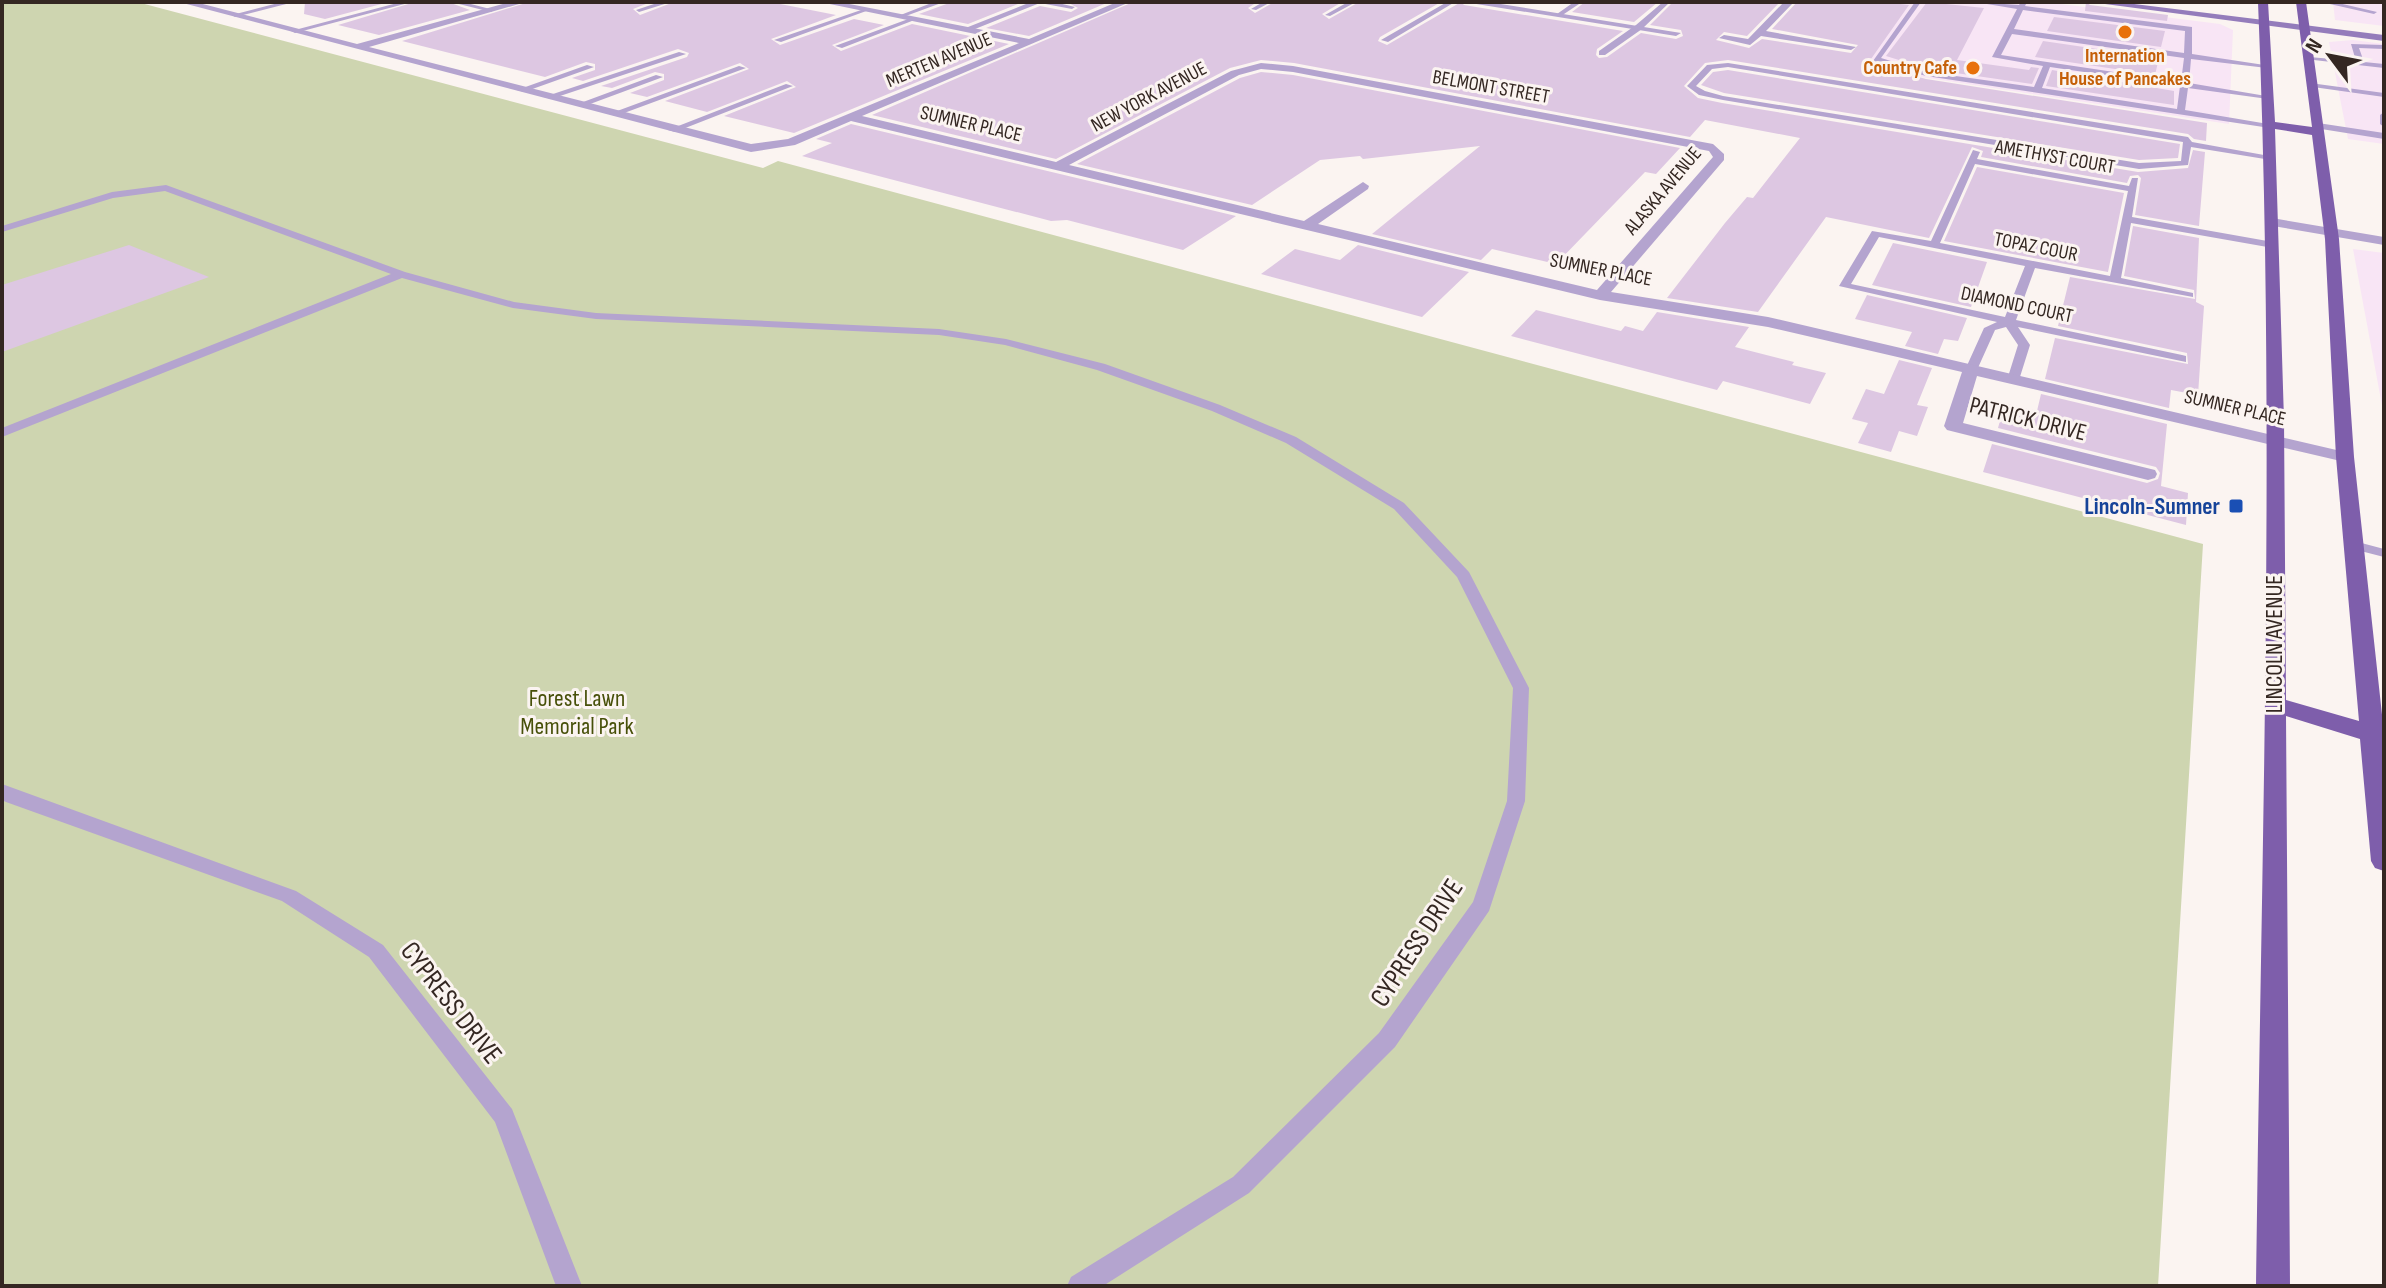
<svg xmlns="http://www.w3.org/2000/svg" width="2386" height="1288" viewBox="0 0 2386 1288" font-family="'Sofia Sans Condensed',sans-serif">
	<rect width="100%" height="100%" fill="#fbf4f1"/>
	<path fill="#f8e5f5" d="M 1904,2 L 2045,2 L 2220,24 L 2233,30 L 2229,124 L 1856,67 Z
		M 2333,2 L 2384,2 L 2384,26 L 2335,20 Z
		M 2353,40 L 2384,44 L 2384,144 L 2348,139 L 2329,42 Z
		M 2353,249 L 2384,253 L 2384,416 Z"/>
	<path fill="#ced5b0" d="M 2,2 L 137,2 L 763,168 L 778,161 L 2203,544 L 2158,1286 L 2,1286 Z"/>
	<path fill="#ddc7e2" d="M 305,2 L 389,2 L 325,19 L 304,14 Z
		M 415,2 L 448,2 L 470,10 L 379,35 L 338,25 Z
		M 529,2 L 651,2 L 633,9 L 640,15 L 674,2 L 770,2 L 836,15 L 771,39 L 780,45 L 854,19 L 884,25 L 832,45 L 841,51 L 912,24 L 1009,44 L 794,133 L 724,116 L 796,87 L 787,81 L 707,112 L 665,101 L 749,69 L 740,63 L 647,97 L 630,93 L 664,80 L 664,74 L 655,72 L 612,88 L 601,86 L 687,57 L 689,53 L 678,49 L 583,81 L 572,78 L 595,70 L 595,64 L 586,62 L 545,77 L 402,41 Z
		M 952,2 L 1023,2 L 968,24 L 919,14 Z
		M 1067,2 L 1109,2 L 1029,36 L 986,28 L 1040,6 L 1071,12 L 1078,8 Z
		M 1133,2 L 1257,2 L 1248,8 L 1255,13 L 1274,2 L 1342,2 L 1322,14 L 1329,19 L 1359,2 L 1441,2 L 1380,37 L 1378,41 L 1387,45 L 1461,2 L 1464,5 L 1623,31 L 1597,49 L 1596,55 L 1599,58 L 1607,57 L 1641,33 L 1676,39 L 1683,36 L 1681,30 L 1650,25 L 1673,2 L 1780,2 L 1747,36 L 1724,32 L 1716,40 L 1749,48 L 1762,39 L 1851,53 L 1858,45 L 1772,29 L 1797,2 L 1884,2 L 1909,5 L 1871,59 L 1872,64 L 1926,79 L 2207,123 L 2206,141 L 2194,139 L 2188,134 L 1728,60 L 1705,63 L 1684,86 L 1698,98 L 1722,103 L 2138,172 L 2188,168 L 2193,150 L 2205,152 L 2199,226 L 2135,215 L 2141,178 L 2138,175 L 2130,176 L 2127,183 L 1981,157 L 1983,151 L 1972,147 L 1929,238 L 1826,217 L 1758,312 L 1667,298 L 1725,223 L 1747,197 L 1753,198 L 1800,138 L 1705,120 L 1690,137 L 1294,63 L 1261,60 L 1230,68 L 1056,159 L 872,115 Z
		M 1585,2 L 1658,2 L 1634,22 L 1572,12 Z
		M 1927,2 L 1984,8 L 1957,60 L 2029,70 L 2031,67 L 2039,68 L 2032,84 L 1928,69 L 1886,56 Z
		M 2086,2 L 2090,5 L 2168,15 L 2167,21 L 2085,11 Z
		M 2054,17 L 2165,31 L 2161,47 L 2047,31 Z
		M 2043,41 L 2159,58 L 2155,75 L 2035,57 Z
		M 1728,70 L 2180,144 L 2178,158 L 2139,160 L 1724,93 L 1701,85 L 1713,72 Z
		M 2052,70 L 2174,91 L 2174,105 L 2046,86 Z
		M 1261,72 L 1293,75 L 1680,148 L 1656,174 L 1645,172 L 1556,264 L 1492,249 L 1481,260 L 1372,234 L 1480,146 L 1363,159 L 1360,156 L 1320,160 L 1252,205 L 1077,164 L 1240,78 Z
		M 851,124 L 1236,216 L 1183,250 L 1067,220 L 1051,221 L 802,156 L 832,143 L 816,139 Z
		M 1977,167 L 2124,193 L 2108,272 L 1944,241 Z
		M 2133,226 L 2199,238 L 2196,302 L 2204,306 L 2198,395 L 2171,390 L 2169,408 L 2045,379 L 2055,338 L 2188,364 L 2187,353 L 2058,326 L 2070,277 L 2195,299 L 2194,290 L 2124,276 Z
		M 1893,243 L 1987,262 L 1971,307 L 1872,285 Z
		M 129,245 L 209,277 L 2,352 L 2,285 Z
		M 1358,245 L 1469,272 L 1422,317 L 1261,274 L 1295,249 L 1340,260 Z
		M 1867,295 L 1967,318 L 1958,341 L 1944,339 L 1938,354 L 1905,346 L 1912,332 L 1855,319 Z
		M 1536,310 L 1621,331 L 1625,326 L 1643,331 L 1657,312 L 1749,327 L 1735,347 L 1794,362 L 1792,365 L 1826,373 L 1810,404 L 1723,381 L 1717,390 L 1511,336 Z
		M 1899,360 L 1932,368 L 1917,405 L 1928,407 L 1917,436 L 1899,431 L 1891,452 L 1858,443 L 1868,423 L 1852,419 L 1866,389 L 1884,394 Z
		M 2041,394 L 2167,424 L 2161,486 L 2188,493 L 2186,525 L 1983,472 L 1992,444 L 2147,483 L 2158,479 L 2160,473 L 2156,467 L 1998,428 L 2005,403 L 2037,411 Z"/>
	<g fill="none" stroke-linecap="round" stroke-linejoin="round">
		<path fill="#b4a4cf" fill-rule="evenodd" d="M 282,2 L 294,2 L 235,17 L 232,15 Z
			M 401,2 L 412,2 L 295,33 L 291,31 Z
			M 451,2 L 463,2 L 494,10 L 491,12 Z
			M 660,2 L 671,2 L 639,12 L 636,10 Z
			M 934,2 L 944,2 L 903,17 L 898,16 Z
			M 1031,2 L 1054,2 L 1075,7 L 1072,9 L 1040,3 L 970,31 L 963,29 Z
			M 1263,2 L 1271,2 L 1256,10 L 1251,9 Z
			M 1348,2 L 1356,2 L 1330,16 L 1325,15 Z
			M 1447,2 L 1455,2 L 1388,42 L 1381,40 Z
			M 1574,2 L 1582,2 L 1561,16 L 1557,16 L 1557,14 Z
			M 1663,2 L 1670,2 L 1642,29 L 1605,55 L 1599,55 L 1599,51 L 1636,25 Z
			M 1915,2 L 1921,2 L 1881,58 L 1927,72 L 2034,87 L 2043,66 L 1992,57 L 2017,9 L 1975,2 L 2019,5 L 2021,2 L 2027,2 L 2025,6 L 2192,27 L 2192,54 L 2271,66 L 2267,68 L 2191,59 L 2189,83 L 2272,97 L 2268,99 L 2188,88 L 2185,110 L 2274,125 L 2270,128 L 1926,76 L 1873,61 ZM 2023,10 L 2185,31 L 2184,53 L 2014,29 ZM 2012,34 L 2184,58 L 2181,82 L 2001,55 ZM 2050,67 L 2180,86 L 2177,109 L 2042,88 Z
			M 2321,2 L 2334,2 L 2377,12 L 2374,14 Z
			M 864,9 L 869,10 L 781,42 L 774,40 Z
			M 911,18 L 917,19 L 842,48 L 835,46 Z
			M 2351,44 L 2384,45 L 2384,49 L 2359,48 L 2364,62 L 2384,64 L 2384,68 L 2305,59 L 2309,57 L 2356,61 Z
			M 679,52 L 686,54 L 551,99 L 544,97 Z
			M 1728,63 L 2188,137 L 2192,142 L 2275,157 L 2271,160 L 2191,147 L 2188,165 L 2139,169 L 1723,100 L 1699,95 L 1687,86 L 1707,65 ZM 1728,67 L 2183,142 L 2181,161 L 2139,163 L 1723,96 L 1705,91 L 1696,86 L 1712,69 Z
			M 587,65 L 594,67 L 524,92 L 517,90 Z
			M 739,66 L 746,68 L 616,116 L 609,114 Z
			M 656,75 L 663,77 L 582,107 L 575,105 Z
			M 2310,83 L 2384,93 L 2384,97 L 2313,87 Z
			M 786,84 L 793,86 L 675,132 L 668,130 Z
			M 2384,112 L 2384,127 L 2380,124 L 2380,115 Z
			M 2318,123 L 2384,133 L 2384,139 L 2315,128 L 2315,124 Z
			M 1973,150 L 1980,152 L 1977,159 L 2129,186 L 2132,178 L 2138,178 L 2132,217 L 2273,242 L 2278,245 L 2273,248 L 2131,223 L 2121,278 L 2193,293 L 2193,297 L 2035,268 L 2016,320 L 2182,355 L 2186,356 L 2186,362 L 2018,327 L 2030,345 L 2019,380 L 2013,384 L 2007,380 L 2018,345 L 2006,327 L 1995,330 L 1977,370 L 1975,373 L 1967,373 L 1965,370 L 1984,328 L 1997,322 L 1839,286 L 1872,231 L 1931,241 ZM 1975,164 L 2128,191 L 2110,276 L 1940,243 ZM 1879,237 L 2025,266 L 2005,317 L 1851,284 Z
			M 166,185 L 405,272 L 514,302 L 596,313 L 939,329 L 1006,339 L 1105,364 L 1220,405 L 1296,437 L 1404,503 L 1469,572 L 1529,688 L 1525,801 L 1489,911 L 1395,1047 L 1249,1193 L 1103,1286 L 1067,1286 L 1071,1277 L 1233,1177 L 1379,1033 L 1473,902 L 1507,801 L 1513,688 L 1457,577 L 1394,509 L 1286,443 L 1212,411 L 1097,370 L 1005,345 L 939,335 L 596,319 L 513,308 L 402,278 L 2,437 L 2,428 L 391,274 L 165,191 L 113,198 L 2,232 L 2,226 L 112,192 Z
			M 2354,541 L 2384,549 L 2384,557 L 2349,548 L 2347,545 L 2349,542 Z
			M 2,784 L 296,891 L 383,945 L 512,1109 L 582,1286 L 556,1286 L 495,1122 L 369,957 L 282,901 L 6,802 L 2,800 Z"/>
		<path fill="#b4a4cf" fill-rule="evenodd" d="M 179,2 L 195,2 L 357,44 L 510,2 L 526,2 L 369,47 L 751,144 L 788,139 L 1019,43 L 820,2 L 839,2 L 1029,39 L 1117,2 L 1130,2 L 862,116 L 1056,162 L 1231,71 L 1261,63 L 1293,66 L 1713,144 L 1724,154 L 1724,160 L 1611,292 L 1768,317 L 2345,452 L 2354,457 L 2345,462 L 1977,376 L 1963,423 L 2155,470 L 2157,474 L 2155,478 L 2148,480 L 1947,430 L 1944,426 L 1962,372 L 1768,327 L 1600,300 L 851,121 L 795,145 L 751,152 ZM 1261,69 L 1293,72 L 1709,151 L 1713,157 L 1597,290 L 1318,224 L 1368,189 L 1369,186 L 1363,182 L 1304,221 L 1069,165 L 1239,75 Z
			M 1464,2 L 1488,2 L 1681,33 L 1676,36 Z
			M 1784,2 L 1794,2 L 1766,31 L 1856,47 L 1851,50 L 1761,36 L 1750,45 L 1719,38 L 1724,35 L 1748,39 Z
			M 2272,218 L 2384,237 L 2384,245 L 2267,225 L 2265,222 Z"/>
		<path fill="#947cbb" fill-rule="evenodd" d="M 2090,2 L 2118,2 L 2384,35 L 2384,41 Z"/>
		<path fill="#7e5eab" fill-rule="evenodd" d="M 2258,2 L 2268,2 L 2275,122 L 2312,127 L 2296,2 L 2306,2 L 2339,239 L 2354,457 L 2384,733 L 2384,871 L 2375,868 L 2371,861 L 2360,739 L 2286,716 L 2290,1286 L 2256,1286 C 2261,858 2276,430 2258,2 ZM 2275,129 L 2312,135 L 2325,239 L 2336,457 L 2359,721 L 2286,700 L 2284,420 Z"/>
	</g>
	<g fill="#e8710a" stroke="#fbf4f1" stroke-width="3">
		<circle cx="2125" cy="32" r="8"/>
		<circle cx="1973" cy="68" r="8"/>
	</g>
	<rect fill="#1a4fb4" stroke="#fbf4f1" stroke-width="3" x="2228" y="498" width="16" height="16" rx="4"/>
	<g text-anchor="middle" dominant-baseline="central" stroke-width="6" stroke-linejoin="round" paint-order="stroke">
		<g font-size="20" font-weight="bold" fill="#c56008" stroke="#fbf4f1">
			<text x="2125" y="56">Internation<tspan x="2125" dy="23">House of Pancakes</tspan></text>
			<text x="1957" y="68" text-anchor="end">Country Cafe</text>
		</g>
		<g font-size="20" fill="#342722" stroke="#fbf4f1">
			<text transform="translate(939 60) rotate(-23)">MERTEN AVENUE</text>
			<text transform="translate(1491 87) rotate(10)">BELMONT STREET</text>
			<text transform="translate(1149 97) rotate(-28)">NEW YORK AVENUE</text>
			<text transform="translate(971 124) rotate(13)">SUMNER PLACE</text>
			<text transform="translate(2055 157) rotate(10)">AMETHYST COURT</text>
			<text transform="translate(1663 191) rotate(-50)">ALASKA AVENUE</text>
			<text transform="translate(2036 247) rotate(11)">TOPAZ COUR</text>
			<text transform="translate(1601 270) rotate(11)">SUMNER PLACE</text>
			<text transform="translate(2017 305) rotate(12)">DIAMOND COURT</text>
			<text transform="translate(2235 408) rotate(13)">SUMNER PLACE</text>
		</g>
		<g font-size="24" fill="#342722" stroke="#fbf4f1">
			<text transform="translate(2028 419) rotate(14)">PATRICK DRIVE</text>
			<text transform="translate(2274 644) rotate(-90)">LINCOLN AVENUE</text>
		</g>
		<g font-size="24" font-weight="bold" fill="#164399" stroke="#fbf4f1" text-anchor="end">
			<text x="2220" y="506">Lincoln-Sumner</text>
		</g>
		<g font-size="24" fill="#475009" stroke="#fbf4f1">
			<text x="577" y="698">Forest Lawn<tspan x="577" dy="28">Memorial Park</tspan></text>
		</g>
		<g font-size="28" fill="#342722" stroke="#fbf4f1">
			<text transform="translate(1417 943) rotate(-57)">CYPRESS DRIVE</text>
			<text transform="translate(451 1003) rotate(52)">CYPRESS DRIVE</text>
		</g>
	</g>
	<rect width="2386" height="1288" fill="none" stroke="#342722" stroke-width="8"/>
	<g transform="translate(2330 56) rotate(302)" stroke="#fbf4f1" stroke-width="6" paint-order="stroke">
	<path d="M0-6L14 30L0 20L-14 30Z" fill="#342722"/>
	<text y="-12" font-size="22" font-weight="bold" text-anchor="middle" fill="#342722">N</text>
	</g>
</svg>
